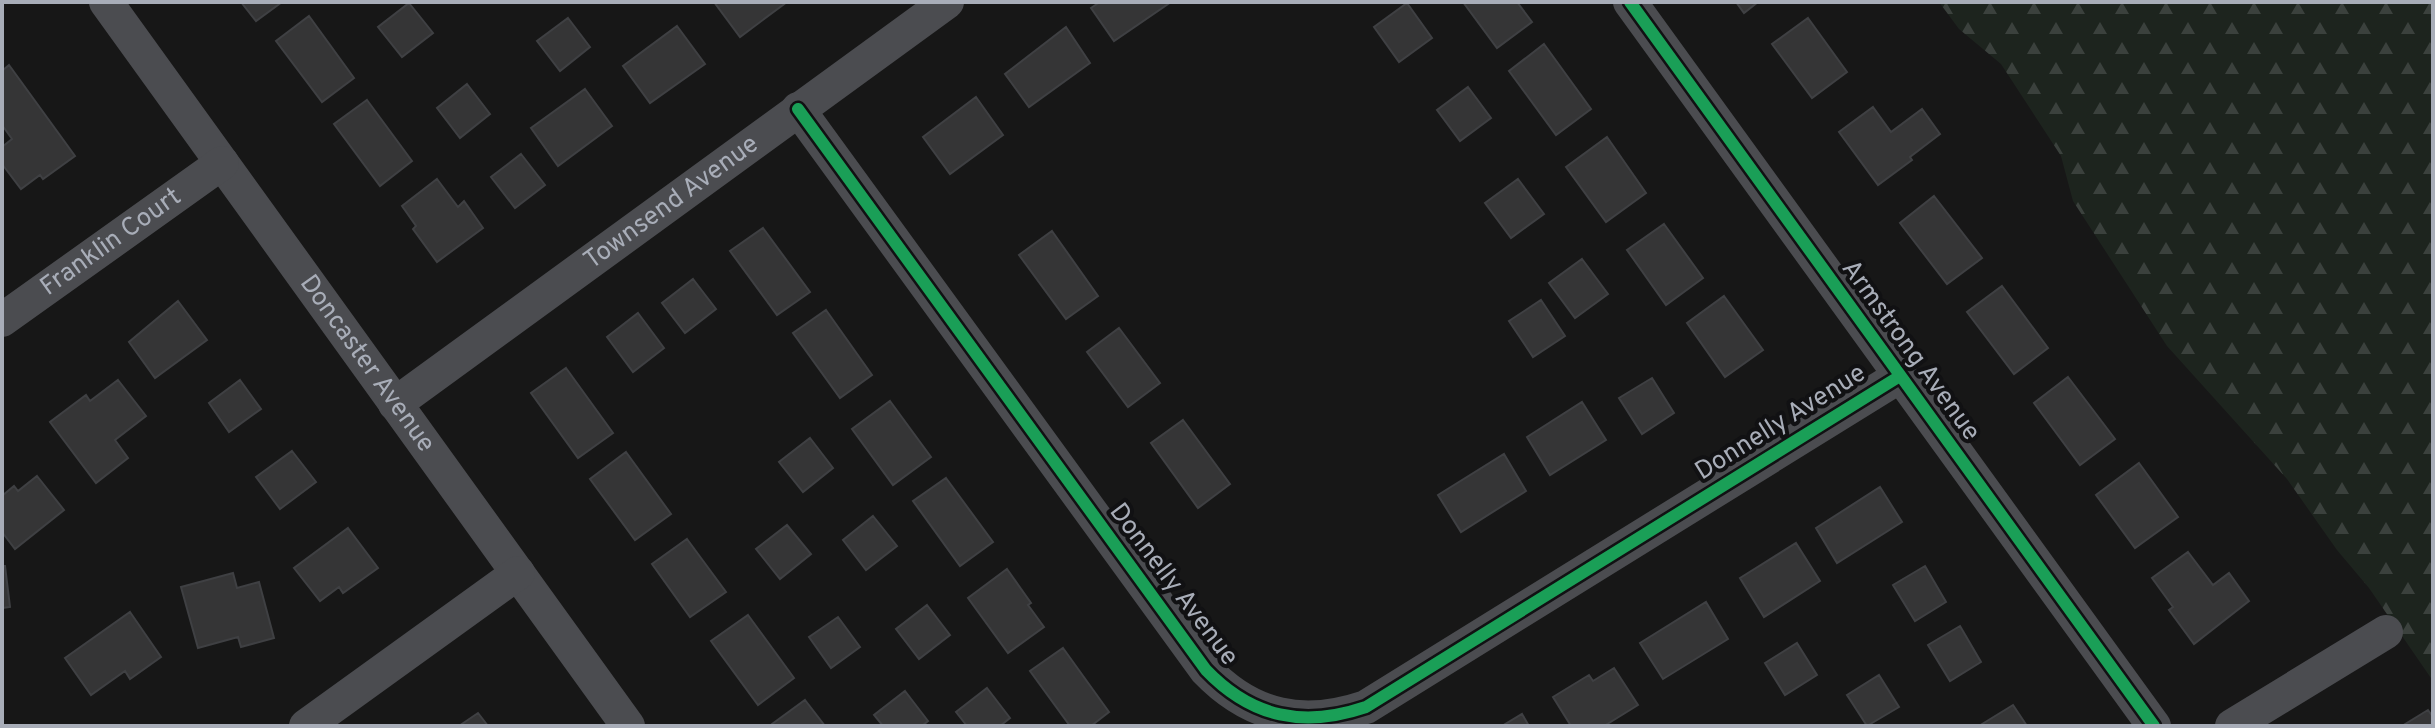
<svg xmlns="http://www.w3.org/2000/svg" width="2435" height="728" viewBox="0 0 2435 728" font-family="Overpass,sans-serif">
	<defs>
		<pattern id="forest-firs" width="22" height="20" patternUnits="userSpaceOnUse" patternTransform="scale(2)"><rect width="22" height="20" fill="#1d241e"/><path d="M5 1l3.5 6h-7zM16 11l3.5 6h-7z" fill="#3b413d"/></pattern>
	</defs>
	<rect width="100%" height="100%" fill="#171717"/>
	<path fill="url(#forest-firs)" d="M 1939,2 L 2433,2 L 2433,681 L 2369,588 L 2337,550 L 2287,479 L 2167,346 L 2073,201 L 2061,156 L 2001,64 L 1959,29 Z"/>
	<path fill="#353536" stroke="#3f4043" stroke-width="2" d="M 241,2 L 282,2 L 256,21 Z
		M 714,2 L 787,2 L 740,37 Z
		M 1100,2 L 1171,2 L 1114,41 L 1091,8 Z
		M 1463,2 L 1517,2 L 1532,22 L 1497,48 Z
		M 1736,2 L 1758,2 L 1744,13 Z
		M 409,3 L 433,33 L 402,57 L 378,27 Z
		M 1407,3 L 1432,38 L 1399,62 L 1374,27 Z
		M 309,16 L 354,78 L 322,102 L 276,41 Z
		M 568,18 L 590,47 L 560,71 L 537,41 Z
		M 1808,18 L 1847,72 L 1812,98 L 1772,44 Z
		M 677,26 L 705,64 L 650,103 L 623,66 Z
		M 1066,27 L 1090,63 L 1029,107 L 1005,74 Z
		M 1544,44 L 1591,109 L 1556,135 L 1509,71 Z
		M 9,65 L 75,156 L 43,179 L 40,175 L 21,189 L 2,164 L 2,147 L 12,139 L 2,125 L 2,71 Z
		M 467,84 L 490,114 L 460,138 L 437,108 Z
		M 1468,87 L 1491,118 L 1460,141 L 1437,110 Z
		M 585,89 L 612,126 L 558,166 L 531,128 Z
		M 976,97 L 1003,135 L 950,174 L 923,137 Z
		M 367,100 L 412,161 L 380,186 L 334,124 Z
		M 1873,107 L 1891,132 L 1922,109 L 1940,134 L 1910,157 L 1912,160 L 1878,185 L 1839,132 Z
		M 1607,137 L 1646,193 L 1606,222 L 1566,167 Z
		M 521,154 L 545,185 L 515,208 L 491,177 Z
		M 437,179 L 458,207 L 464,201 L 483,228 L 437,262 L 413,229 L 416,226 L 402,206 Z
		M 1518,179 L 1544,214 L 1511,238 L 1485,203 Z
		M 1934,196 L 1982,258 L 1947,284 L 1900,223 Z
		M 1664,224 L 1703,278 L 1666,305 L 1627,250 Z
		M 763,228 L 810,292 L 777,315 L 730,251 Z
		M 1052,231 L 1098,296 L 1066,319 L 1019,255 Z
		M 1582,259 L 1608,294 L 1575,318 L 1549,283 Z
		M 693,279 L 716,309 L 685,333 L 662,303 Z
		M 2002,286 L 2048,348 L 2014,374 L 1967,312 Z
		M 1724,296 L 1763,350 L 1725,377 L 1687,323 Z
		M 1541,300 L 1565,336 L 1533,357 L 1509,321 Z
		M 178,301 L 207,340 L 155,378 L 129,342 Z
		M 826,310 L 872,375 L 840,398 L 793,333 Z
		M 638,313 L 664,348 L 633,372 L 607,337 Z
		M 1119,328 L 1160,383 L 1128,407 L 1087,352 Z
		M 566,368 L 613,433 L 578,458 L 531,393 Z
		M 2068,377 L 2115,439 L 2080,465 L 2034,403 Z
		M 1652,378 L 1674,413 L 1642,434 L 1619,398 Z
		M 118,380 L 146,416 L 115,440 L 128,458 L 96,483 L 50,422 L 86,395 L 90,401 Z
		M 240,380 L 261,409 L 229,432 L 209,403 Z
		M 890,401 L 931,457 L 893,485 L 852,429 Z
		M 1582,402 L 1606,440 L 1550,475 L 1527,437 Z
		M 1183,420 L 1230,484 L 1198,508 L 1151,443 Z
		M 810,438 L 833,468 L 803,492 L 779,462 Z
		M 292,451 L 316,482 L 280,509 L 256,477 Z
		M 626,452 L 671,514 L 635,540 L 590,479 Z
		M 1504,454 L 1526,491 L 1461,532 L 1438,495 Z
		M 2139,463 L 2178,517 L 2135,548 L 2096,495 Z
		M 37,476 L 64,510 L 15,549 L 2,532 L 2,496 L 14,486 L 18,491 Z
		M 946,478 L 993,542 L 960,566 L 913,501 Z
		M 1880,487 L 1902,522 L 1837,563 L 1816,528 Z
		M 873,516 L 897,546 L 866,570 L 843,540 Z
		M 787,525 L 811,554 L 780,579 L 756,549 Z
		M 348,528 L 378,568 L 343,593 L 339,587 L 320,601 L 294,568 Z
		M 687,539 L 726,592 L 690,617 L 652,564 Z
		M 1796,543 L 1820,581 L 1764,617 L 1740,578 Z
		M 2188,552 L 2213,585 L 2229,573 L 2249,601 L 2194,644 L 2169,610 L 2173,607 L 2152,578 Z
		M 2,566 L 5,566 L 10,607 L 2,608 Z
		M 1925,566 L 1946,602 L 1915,621 L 1893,585 Z
		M 1007,569 L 1031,603 L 1028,605 L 1044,627 L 1008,653 L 968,598 Z
		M 233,573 L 237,588 L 259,582 L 274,638 L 241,647 L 238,637 L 198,648 L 181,587 Z
		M 1706,602 L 1728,639 L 1663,679 L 1640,643 Z
		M 927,605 L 950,635 L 919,659 L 896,629 Z
		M 130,612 L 161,657 L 130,679 L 125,671 L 91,695 L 65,658 Z
		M 748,615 L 794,678 L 758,705 L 711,641 Z
		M 838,617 L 860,647 L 831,668 L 809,637 Z
		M 1960,626 L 1981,662 L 1950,681 L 1928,645 Z
		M 1797,643 L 1817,675 L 1785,695 L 1765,663 Z
		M 1063,648 L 1109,712 L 1091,726 L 1070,726 L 1030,671 Z
		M 1614,668 L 1638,705 L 1604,726 L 1571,726 L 1553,697 L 1589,675 L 1593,681 Z
		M 1879,675 L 1899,707 L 1867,726 L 1847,695 Z
		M 987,688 L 1010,718 L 1000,726 L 967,726 L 956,712 Z
		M 905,691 L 928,721 L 922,726 L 883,726 L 874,715 Z
		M 805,700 L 825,726 L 773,726 L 772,724 Z
		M 2013,705 L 2027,726 L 1979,726 Z
		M 2428,710 L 2433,717 L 2433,726 L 2402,726 Z
		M 478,713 L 488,726 L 459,726 Z
		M 1522,714 L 1529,726 L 1502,726 Z"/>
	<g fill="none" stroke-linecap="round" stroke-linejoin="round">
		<g stroke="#4b4c50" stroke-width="34">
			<path id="s1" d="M 106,2 L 628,726"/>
			<path d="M 1630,2 L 2154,726"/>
			<path d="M 798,109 L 1206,670 C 1252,718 1304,728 1366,707 L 1900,376"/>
			<path id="s2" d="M 2,320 L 222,163"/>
			<path id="s3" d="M 395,404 L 947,2"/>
			<path d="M 306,726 L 518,573"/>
			<path d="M 2232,726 L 2386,632"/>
		</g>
		<defs>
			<path id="cycleway" d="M 1630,2 L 2154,726
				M 798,109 L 1206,670 C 1252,718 1304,728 1366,707 L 1900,376"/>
		</defs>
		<use href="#cycleway" stroke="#111113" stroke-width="17"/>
		<use href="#cycleway" stroke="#1a9f57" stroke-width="12"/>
	</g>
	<g text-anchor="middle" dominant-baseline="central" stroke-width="8" stroke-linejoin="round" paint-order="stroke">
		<g font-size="26" fill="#a8adb8" stroke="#111113">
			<text stroke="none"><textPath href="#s3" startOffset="342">Townsend Avenue</textPath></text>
			<text stroke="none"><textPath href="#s2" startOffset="134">Franklin Court</textPath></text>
			<text transform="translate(1910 351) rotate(54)">Armstrong Avenue</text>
			<text stroke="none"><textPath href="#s1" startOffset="446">Doncaster Avenue</textPath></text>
			<text transform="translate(1781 423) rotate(-32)">Donnelly Avenue</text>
			<text transform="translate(1173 585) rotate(53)">Donnelly Avenue</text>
		</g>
	</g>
	<rect width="2435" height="728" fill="none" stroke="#a8adb8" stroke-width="8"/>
</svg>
